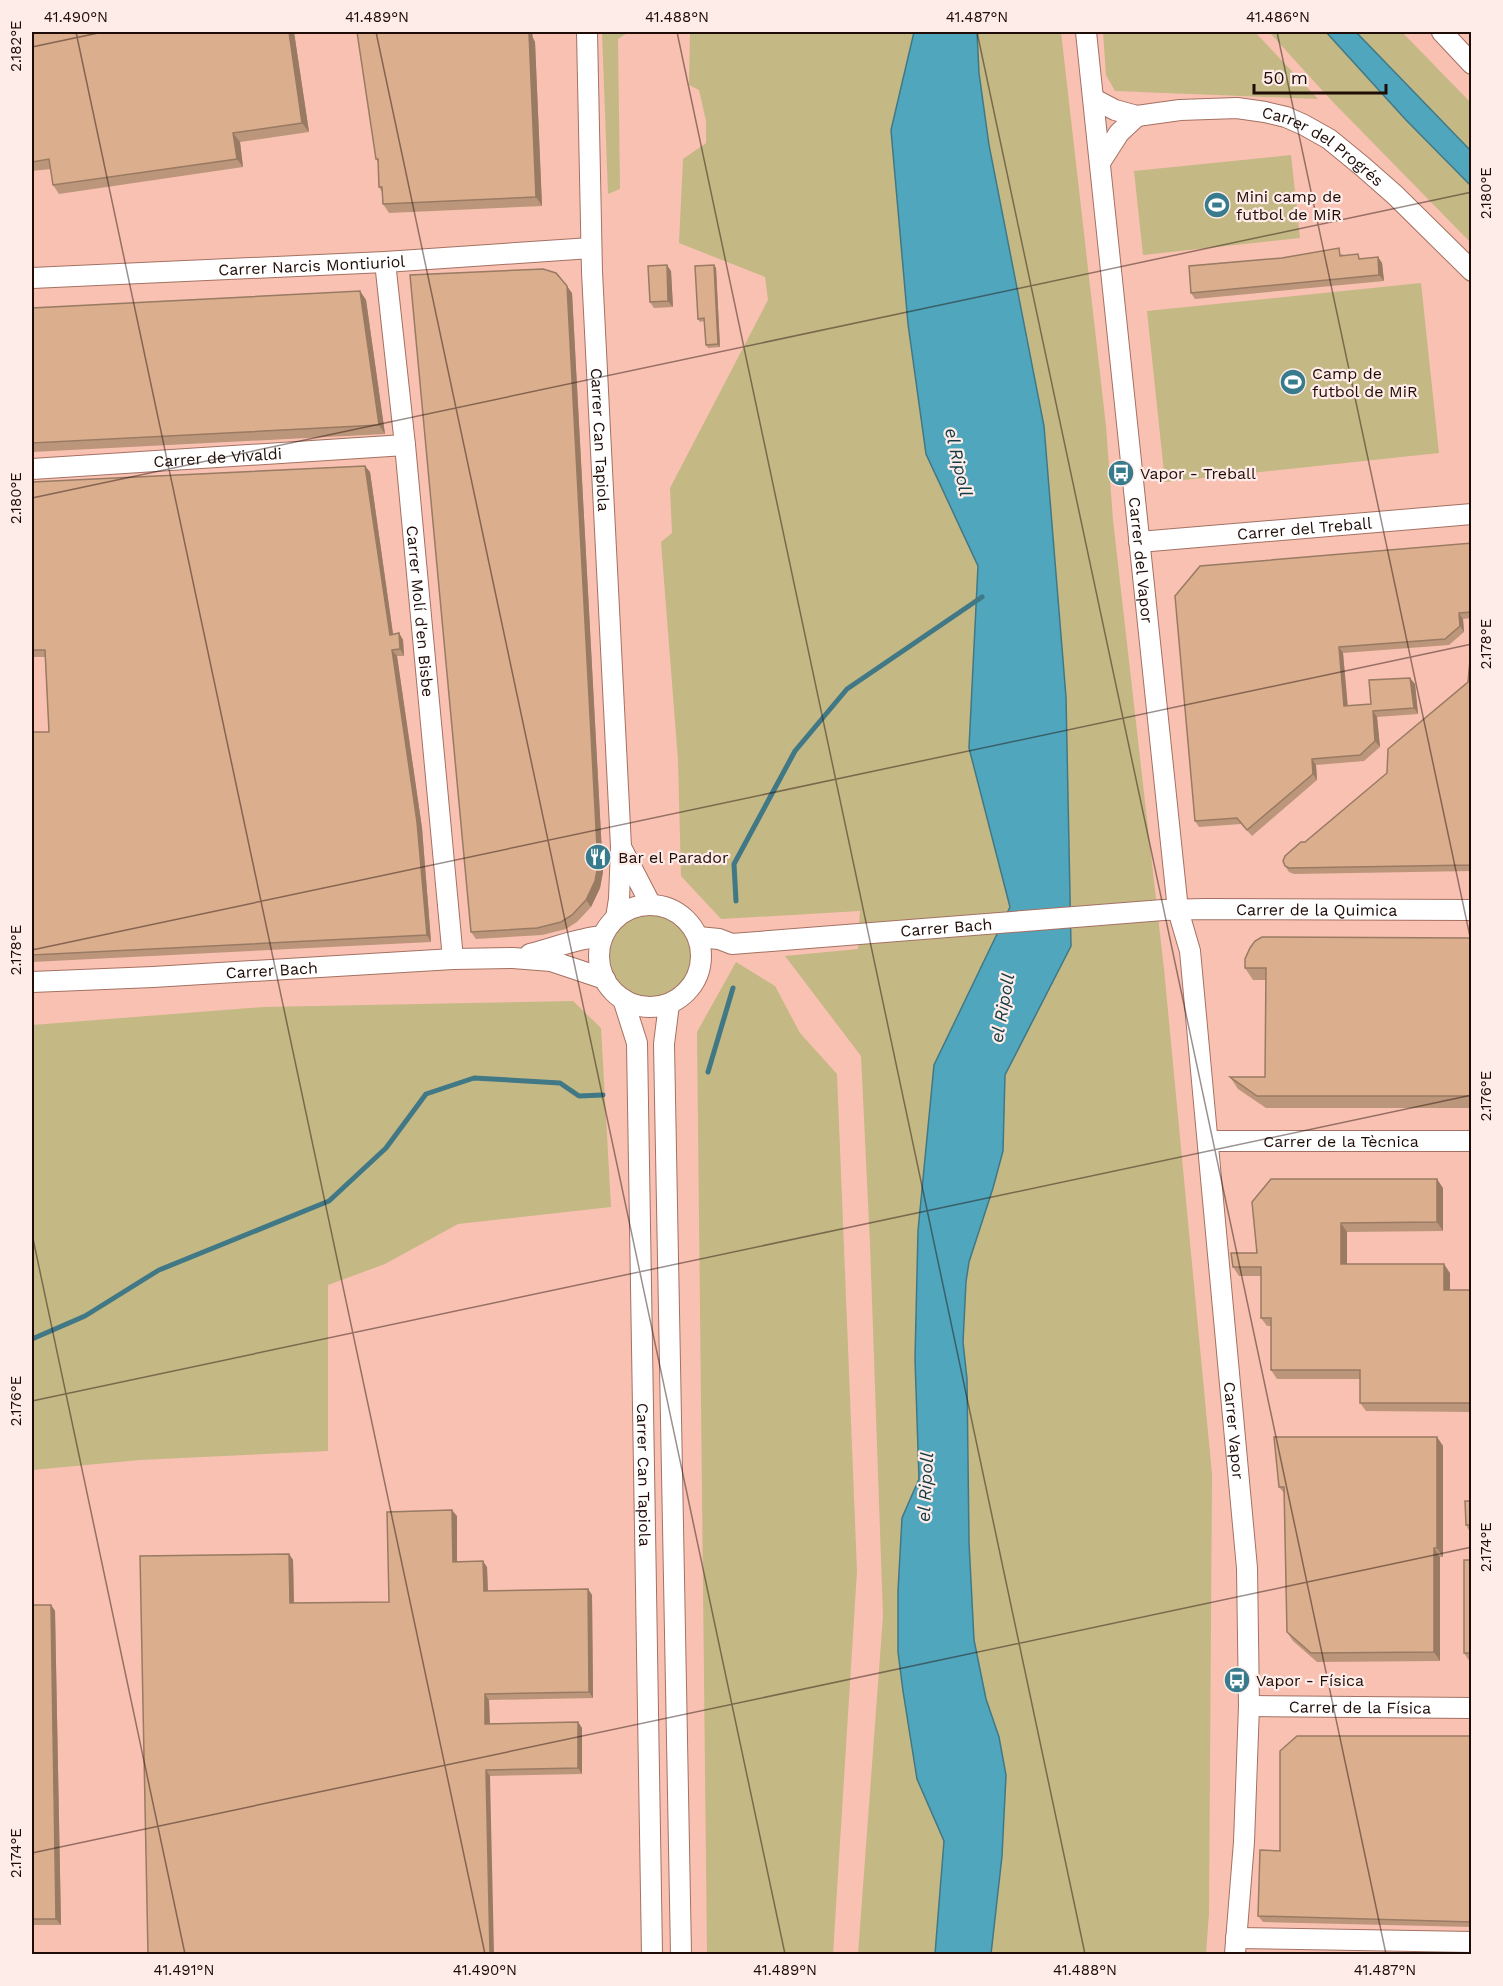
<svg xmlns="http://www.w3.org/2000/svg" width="1503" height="1986" viewBox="0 0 1503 1986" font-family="'Work Sans',sans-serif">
	<rect width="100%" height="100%" fill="#f9c1b2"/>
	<path fill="#c4b885" d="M 602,32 L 629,32 L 618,39 L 620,189 L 608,194 Z
		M 690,32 L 914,32 L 926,454 L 978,566 L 969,748 L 1010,907 L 934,1065 L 918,1231 L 915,1340 L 919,1479 L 902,1518 L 898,1591 L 898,1652 L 917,1779 L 944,1841 L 935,1954 L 858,1954 L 883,1616 L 870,1244 L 861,1056 L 785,956 L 858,949 L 860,911 L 721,919 L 681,876 L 678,760 L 661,542 L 672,533 L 670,488 L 768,300 L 765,277 L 679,243 L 683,159 L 706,143 L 706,121 L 699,90 L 689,85 Z
		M 977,32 L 1061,32 L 1106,426 L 1113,520 L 1164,969 L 1212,1474 L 1209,1913 L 1206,1954 L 991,1954 L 1002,1856 L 1006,1775 L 999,1737 L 986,1699 L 974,1640 L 969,1542 L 967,1379 L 963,1342 L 964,1303 L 969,1262 L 993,1188 L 1003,1151 L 1005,1075 L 1071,946 L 1066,697 L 1044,426 L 989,145 L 979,73 Z
		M 1103,32 L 1255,32 L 1318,99 L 1115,91 L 1106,75 Z
		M 1269,32 L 1326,32 L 1406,120 L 1471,186 L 1471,243 L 1331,100 Z
		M 1356,32 L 1402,32 L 1471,103 L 1471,151 Z
		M 1291,155 L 1300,238 L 1143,255 L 1134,171 Z
		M 1421,283 L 1439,453 L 1165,482 L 1147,311 Z
		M608 956a42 42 0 1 1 84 0a42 42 0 1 1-84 0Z
		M 736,962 L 775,986 L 800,1033 L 837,1074 L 857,1571 L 833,1954 L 707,1954 L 697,1032 Z
		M 573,1001 L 601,1028 L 611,1207 L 458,1224 L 385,1264 L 328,1285 L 328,1451 L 140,1460 L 32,1470 L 32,1025 L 263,1007 Z"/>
	<path fill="#50a6bc" stroke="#417886" stroke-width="1.5" d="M 914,32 L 977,32 L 979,73 L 989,145 L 1044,426 L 1066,697 L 1071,946 L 1005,1075 L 1003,1151 L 993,1188 L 969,1262 L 966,1282 L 963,1342 L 967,1379 L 969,1542 L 974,1640 L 986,1699 L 999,1737 L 1006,1775 L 1002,1856 L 991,1954 L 935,1954 L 944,1841 L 917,1779 L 903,1691 L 898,1652 L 898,1591 L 902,1518 L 919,1479 L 915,1359 L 918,1231 L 934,1065 L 1010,907 L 969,748 L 978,566 L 926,454 L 908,324 L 891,130 Z
		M 1326,32 L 1356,32 L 1471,151 L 1471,186 L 1406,120 Z"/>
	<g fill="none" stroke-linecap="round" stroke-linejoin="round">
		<path stroke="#417886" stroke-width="5" d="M 736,901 L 734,864 L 795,751 L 847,689 L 982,597
			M 708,1072 L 733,988
			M 32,1339 L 85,1316 L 159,1270 L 329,1201 L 386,1148 L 426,1094 L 474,1078 L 560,1083 L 579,1096 L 603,1095"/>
		<defs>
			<g id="minor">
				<path id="s1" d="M 587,32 L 592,272 L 621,847 L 619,899 L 616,918"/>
				<path id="s2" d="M 1086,32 L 1178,910 L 1190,951 L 1247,1568 L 1249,1706 L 1244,1842 L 1235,1954"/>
				<path d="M 1442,32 L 1472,64"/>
				<path id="s3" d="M 1094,99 L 1115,110 L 1137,116 L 1180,110 L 1237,108 L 1265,112 L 1286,117 L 1304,125 L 1329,139 L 1362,166 L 1395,195 L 1472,271"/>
				<path d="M 1101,161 L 1119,133 L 1137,116"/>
				<path id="s4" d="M 385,262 L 405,445 L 453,959"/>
				<path id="s5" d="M 32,278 L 385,262 L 591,248"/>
				<path id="s6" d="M 32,469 L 405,445"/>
				<path id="s7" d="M 1139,542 L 1472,514"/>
				<path d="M 622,849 L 651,905"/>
				<circle cx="650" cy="956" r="51"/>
				<path id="s8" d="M 698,937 L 719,939 L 732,944 L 1163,910 L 1205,909 L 1472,910"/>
				<path d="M 530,954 C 554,948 578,938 603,936"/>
				<path id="s9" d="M 32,982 L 153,977 L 453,959 L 513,958 L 551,961 L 605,979"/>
				<path id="s10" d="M 623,999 L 637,1043 L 652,1954"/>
				<path d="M 669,1004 L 664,1044 L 681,1954"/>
				<path id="s11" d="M 1209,1141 L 1472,1141"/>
				<path id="s12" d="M 1249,1706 L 1472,1708"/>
				<path d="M 1236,1938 L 1472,1942"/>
			</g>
		</defs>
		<use href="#minor" stroke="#a47163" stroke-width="22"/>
		<use href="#minor" stroke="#fff" stroke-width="20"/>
	</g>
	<path fill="#bc967a" d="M 32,32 L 294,32 L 309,132 L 240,142 L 243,167 L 59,194 L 53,185 L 51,169 L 32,171 Z
		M 533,38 L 535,42 L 542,206 L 389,213 L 383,204 L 382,192 L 379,187 L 378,162 L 376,159 Z
		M 1343,254 L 1343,255 L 1362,259 L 1378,257 L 1382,263 L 1384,281 L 1195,299 L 1191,293 Z
		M 714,265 L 716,268 L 720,347 L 708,348 L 706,345 L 704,321 L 700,322 L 698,319 Z
		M 671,271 L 673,307 L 654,308 L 650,302 Z
		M 360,291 L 366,300 L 385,434 L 32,452 L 32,308 Z
		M 572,293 L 603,872 L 600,888 L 591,907 L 577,922 L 566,929 L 542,935 L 476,939 L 471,932 Z
		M 365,466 L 370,472 L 393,634 L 399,633 L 403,640 L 404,656 L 397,656 L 422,828 L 431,942 L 32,962 L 32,732 L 49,732 L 45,657 L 32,657 L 32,482 Z
		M 1472,543 L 1472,618 L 1463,619 L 1464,632 L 1449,645 L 1343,653 L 1348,706 L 1371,704 L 1415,684 L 1418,714 L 1377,717 L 1380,747 L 1364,761 L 1316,765 L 1317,780 L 1252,836 L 1241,824 L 1199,827 L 1195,821 L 1175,596 Z
		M 1472,659 L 1472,871 L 1294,874 L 1289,872 L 1285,866 L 1305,842 L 1387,773 L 1468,682 Z
		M 1472,938 L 1472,1108 L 1266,1108 L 1238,1089 L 1230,1077 L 1265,1077 L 1266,980 L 1253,980 L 1245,968 Z
		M 1443,1188 L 1443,1231 L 1347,1232 L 1347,1264 L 1450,1273 L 1450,1290 L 1472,1290 L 1472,1412 L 1366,1411 L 1360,1403 L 1360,1379 L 1277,1379 L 1271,1370 L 1271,1326 L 1267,1326 L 1261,1318 L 1261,1276 L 1239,1276 L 1233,1267 L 1257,1253 L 1252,1202 Z
		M 1437,1437 L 1443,1446 L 1443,1557 L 1440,1557 L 1440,1661 L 1317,1662 L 1293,1641 L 1287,1632 L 1284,1493 L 1279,1487 Z
		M 1472,1481 L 1472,1662 L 1470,1662 L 1464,1653 L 1471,1560 L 1470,1532 L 1466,1525 L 1470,1501 Z
		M 457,1516 L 457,1562 L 487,1567 L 488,1591 L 588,1589 L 592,1595 L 593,1698 L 489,1700 L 490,1724 L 578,1722 L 582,1728 L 582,1774 L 490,1776 L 148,1954 L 289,1554 L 293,1560 L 294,1603 L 389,1602 Z
		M 32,1605 L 51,1605 L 55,1611 L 61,1925 L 32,1925 Z
		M 1472,1736 L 1472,1927 L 1263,1922 L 1258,1916 L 1280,1851 Z"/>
	<path fill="#997a63" d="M 289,32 L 294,32 L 309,132 L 302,123 Z
		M 526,32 L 532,32 L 533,38 L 535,42 L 542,206 L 536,197 Z
		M 233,133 L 240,142 L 243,167 L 237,159 Z
		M 1378,257 L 1382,263 L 1384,281 L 1379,275 Z
		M 667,265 L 671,271 L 673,307 L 668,301 Z
		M 714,265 L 716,268 L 720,347 L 718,344 Z
		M 567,286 L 572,293 L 603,872 L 600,888 L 591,907 L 586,900 Z
		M 360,291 L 366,300 L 385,434 L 379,425 Z
		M 365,466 L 370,472 L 394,641 L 390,635 Z
		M 1459,613 L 1463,619 L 1464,632 L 1460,626 Z
		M 399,633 L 403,640 L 404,656 L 400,649 Z
		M 1339,647 L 1343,653 L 1348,712 L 1344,706 Z
		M 392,650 L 397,656 L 422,828 L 431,942 L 427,935 Z
		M 1410,678 L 1415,684 L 1418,714 L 1414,708 Z
		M 1373,711 L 1377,717 L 1380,747 L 1375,741 Z
		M 1312,759 L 1316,765 L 1317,780 L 1313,774 Z
		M 1437,1179 L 1443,1188 L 1443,1231 L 1437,1222 Z
		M 1341,1223 L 1347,1232 L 1347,1272 L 1341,1264 Z
		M 1444,1264 L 1450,1273 L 1450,1299 L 1444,1290 Z
		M 1437,1437 L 1443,1446 L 1443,1557 L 1437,1548 Z
		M 452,1510 L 457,1516 L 457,1568 L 453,1562 Z
		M 1434,1548 L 1440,1557 L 1440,1661 L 1434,1652 Z
		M 289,1554 L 293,1560 L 294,1609 L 290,1603 Z
		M 483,1561 L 487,1567 L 488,1597 L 484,1591 Z
		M 588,1589 L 592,1595 L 593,1698 L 589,1692 Z
		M 51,1605 L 55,1611 L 61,1925 L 56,1919 Z
		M 485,1694 L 489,1700 L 490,1730 L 485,1724 Z
		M 578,1722 L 582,1728 L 582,1774 L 578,1768 Z
		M 486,1770 L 490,1776 L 494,1954 L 490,1954 Z"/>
	<path fill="#dbae8e" stroke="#997a63" stroke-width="1.5" d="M 32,32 L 289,32 L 302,123 L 233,133 L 237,159 L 53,185 L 49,159 L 32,162 Z
		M 357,32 L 526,32 L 526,33 L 529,33 L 536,197 L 383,204 L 382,187 L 379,187 L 378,159 L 376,159 Z
		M 1339,248 L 1340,256 L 1358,254 L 1359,259 L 1378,257 L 1379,275 L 1191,293 L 1189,266 L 1282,258 Z
		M 667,265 L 668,301 L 650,302 L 648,266 Z
		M 714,265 L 718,344 L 706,345 L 704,318 L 698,319 L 695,266 Z
		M 543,269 L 556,273 L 567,286 L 598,865 L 595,881 L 586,900 L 572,915 L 561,922 L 537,928 L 471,932 L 410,275 Z
		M 360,291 L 379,425 L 32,443 L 32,308 Z
		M 365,466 L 390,635 L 399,633 L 400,649 L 392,650 L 417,822 L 427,935 L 32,955 L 32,732 L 49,732 L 45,650 L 32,650 L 32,482 Z
		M 1472,543 L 1472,612 L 1459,613 L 1460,626 L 1445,639 L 1339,647 L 1344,706 L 1371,704 L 1369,680 L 1410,678 L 1414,708 L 1373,711 L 1375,741 L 1360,755 L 1312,759 L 1313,774 L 1247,830 L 1237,818 L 1195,821 L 1175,596 L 1200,566 Z
		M 1472,659 L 1472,865 L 1289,868 L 1285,866 L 1283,861 L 1285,856 L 1301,842 L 1305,842 L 1387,773 L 1388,749 L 1468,682 L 1470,660 Z
		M 1262,937 L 1472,938 L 1472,1096 L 1257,1096 L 1230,1077 L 1265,1077 L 1266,968 L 1245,968 L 1245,959 L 1250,948 L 1255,941 Z
		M 1271,1179 L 1437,1179 L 1437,1222 L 1341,1223 L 1341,1264 L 1444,1264 L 1444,1290 L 1472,1290 L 1472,1403 L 1360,1403 L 1360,1370 L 1271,1370 L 1271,1318 L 1261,1318 L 1261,1267 L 1233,1267 L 1231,1253 L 1257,1253 L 1252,1202 Z
		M 1274,1437 L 1437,1437 L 1437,1548 L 1434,1548 L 1434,1652 L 1311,1653 L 1287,1632 L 1284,1487 L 1279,1487 Z
		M 1470,1481 L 1472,1481 L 1472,1653 L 1464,1653 L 1464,1560 L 1471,1560 L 1470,1525 L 1466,1525 L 1465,1501 L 1470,1501 Z
		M 452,1510 L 453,1562 L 483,1561 L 484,1591 L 588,1589 L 589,1692 L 485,1694 L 485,1724 L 578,1722 L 578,1768 L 486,1770 L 490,1954 L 148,1954 L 140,1556 L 289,1554 L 290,1603 L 389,1602 L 387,1512 Z
		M 32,1605 L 51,1605 L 56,1919 L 32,1919 Z
		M 1297,1736 L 1472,1736 L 1472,1922 L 1258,1916 L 1260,1850 L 1280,1851 L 1280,1751 Z"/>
	<path fill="none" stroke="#1f0c07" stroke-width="1.5" stroke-opacity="0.45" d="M 76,32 L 485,1954M 376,32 L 785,1954M 677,32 L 1085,1954M 977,32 L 1386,1954M 1277,32 L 1472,946M 32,47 L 103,32M 32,498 L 1472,192M 32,950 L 1472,644M 32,1234 L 185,1954M 32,1401 L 1472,1095M 32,1853 L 1472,1547"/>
	<defs>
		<symbol id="stadium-disc" viewBox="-11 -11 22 22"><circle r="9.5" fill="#387b8c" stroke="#feece8"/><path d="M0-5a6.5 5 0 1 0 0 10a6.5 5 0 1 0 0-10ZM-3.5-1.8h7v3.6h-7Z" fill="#fff"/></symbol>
		<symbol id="bus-disc" viewBox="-11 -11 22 22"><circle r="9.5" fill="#387b8c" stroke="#feece8"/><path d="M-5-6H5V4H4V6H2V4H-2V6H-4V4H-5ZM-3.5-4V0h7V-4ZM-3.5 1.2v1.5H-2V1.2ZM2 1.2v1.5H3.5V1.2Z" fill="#fff"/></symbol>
		<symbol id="restaurant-disc" viewBox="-11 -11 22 22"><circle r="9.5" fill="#387b8c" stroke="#feece8"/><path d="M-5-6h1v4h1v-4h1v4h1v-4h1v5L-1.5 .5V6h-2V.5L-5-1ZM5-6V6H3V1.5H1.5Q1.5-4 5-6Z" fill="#fff"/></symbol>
	</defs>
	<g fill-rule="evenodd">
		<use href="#stadium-disc" x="1202" y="190" width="30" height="30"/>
		<use href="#stadium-disc" x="1278" y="367" width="30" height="30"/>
		<use href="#bus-disc" x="1106" y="458" width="30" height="30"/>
		<use href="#restaurant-disc" x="583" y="842" width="30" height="30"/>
		<use href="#bus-disc" x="1222" y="1665" width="30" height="30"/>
	</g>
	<g text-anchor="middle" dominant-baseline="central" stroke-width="4.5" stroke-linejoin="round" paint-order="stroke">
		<g font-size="16" fill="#1f0c07" stroke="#feece8">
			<text stroke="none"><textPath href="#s3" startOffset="243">Carrer del Progrés</textPath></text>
			<text stroke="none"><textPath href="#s5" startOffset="280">Carrer Narcis Montiuriol</textPath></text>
			<text stroke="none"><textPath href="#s1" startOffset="408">Carrer Can Tapiola</textPath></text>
			<text stroke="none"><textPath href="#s6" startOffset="186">Carrer de Vivaldi</textPath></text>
			<text stroke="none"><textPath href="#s7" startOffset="166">Carrer del Treball</textPath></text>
			<text stroke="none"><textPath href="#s2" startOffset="531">Carrer del Vapor</textPath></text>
			<text stroke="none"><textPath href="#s4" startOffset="351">Carrer Molí d'en Bisbe</textPath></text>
			<text stroke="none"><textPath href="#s8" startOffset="621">Carrer de la Quimica</textPath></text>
			<text stroke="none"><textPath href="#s8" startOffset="250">Carrer Bach</textPath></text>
			<text stroke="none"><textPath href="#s9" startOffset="240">Carrer Bach</textPath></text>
			<text stroke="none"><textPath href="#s11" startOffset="132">Carrer de la Tècnica</textPath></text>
			<text stroke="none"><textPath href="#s2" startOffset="1407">Carrer Vapor</textPath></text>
			<text stroke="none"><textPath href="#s10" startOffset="478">Carrer Can Tapiola</textPath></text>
			<text stroke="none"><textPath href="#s12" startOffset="111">Carrer de la Física</textPath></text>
		</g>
		<g font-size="16" fill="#1f0c07" stroke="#feece8" text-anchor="start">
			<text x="1236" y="196">Mini camp de<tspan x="1236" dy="18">futbol de MiR</tspan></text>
			<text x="1312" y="373">Camp de<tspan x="1312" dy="18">futbol de MiR</tspan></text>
			<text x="1140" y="473">Vapor - Treball</text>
			<text x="618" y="857">Bar el Parador</text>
			<text x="1256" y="1680">Vapor - Física</text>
		</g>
		<g font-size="18" font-style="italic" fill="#143c46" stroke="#feece8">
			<text transform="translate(959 462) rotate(77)">el Ripoll</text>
			<text transform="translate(1002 1008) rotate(-80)">el Ripoll</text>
			<text transform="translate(925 1487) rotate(-87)">el Ripoll</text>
		</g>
	</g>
	<rect width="1503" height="1986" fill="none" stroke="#feece8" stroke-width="66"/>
	<path d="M1254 84v9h132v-9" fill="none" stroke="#1f0c07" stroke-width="3"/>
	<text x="1263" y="84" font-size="18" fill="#1f0c07" stroke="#feece8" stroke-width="4.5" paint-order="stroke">50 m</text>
	<rect x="33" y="33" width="1437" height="1920" fill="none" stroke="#1f0c07" stroke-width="2"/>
	<g font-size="15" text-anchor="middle" fill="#1f0c07">
		<text x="76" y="22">41.490°N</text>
		<text x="377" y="22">41.489°N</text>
		<text x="677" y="22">41.488°N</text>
		<text x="977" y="22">41.487°N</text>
		<text x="1278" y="22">41.486°N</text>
		<text transform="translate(16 46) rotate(-90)" y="5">2.182°E</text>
		<text transform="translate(1486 193) rotate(-90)" y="5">2.180°E</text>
		<text transform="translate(16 498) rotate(-90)" y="5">2.180°E</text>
		<text transform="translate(1486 644) rotate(-90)" y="5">2.178°E</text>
		<text transform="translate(16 950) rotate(-90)" y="5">2.178°E</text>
		<text transform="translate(1486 1096) rotate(-90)" y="5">2.176°E</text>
		<text transform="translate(16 1401) rotate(-90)" y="5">2.176°E</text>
		<text transform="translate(1486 1547) rotate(-90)" y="5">2.174°E</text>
		<text transform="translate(16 1853) rotate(-90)" y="5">2.174°E</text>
		<text x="184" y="1975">41.491°N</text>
		<text x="485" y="1975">41.490°N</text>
		<text x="785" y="1975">41.489°N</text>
		<text x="1085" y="1975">41.488°N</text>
		<text x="1385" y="1975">41.487°N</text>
	</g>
</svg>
